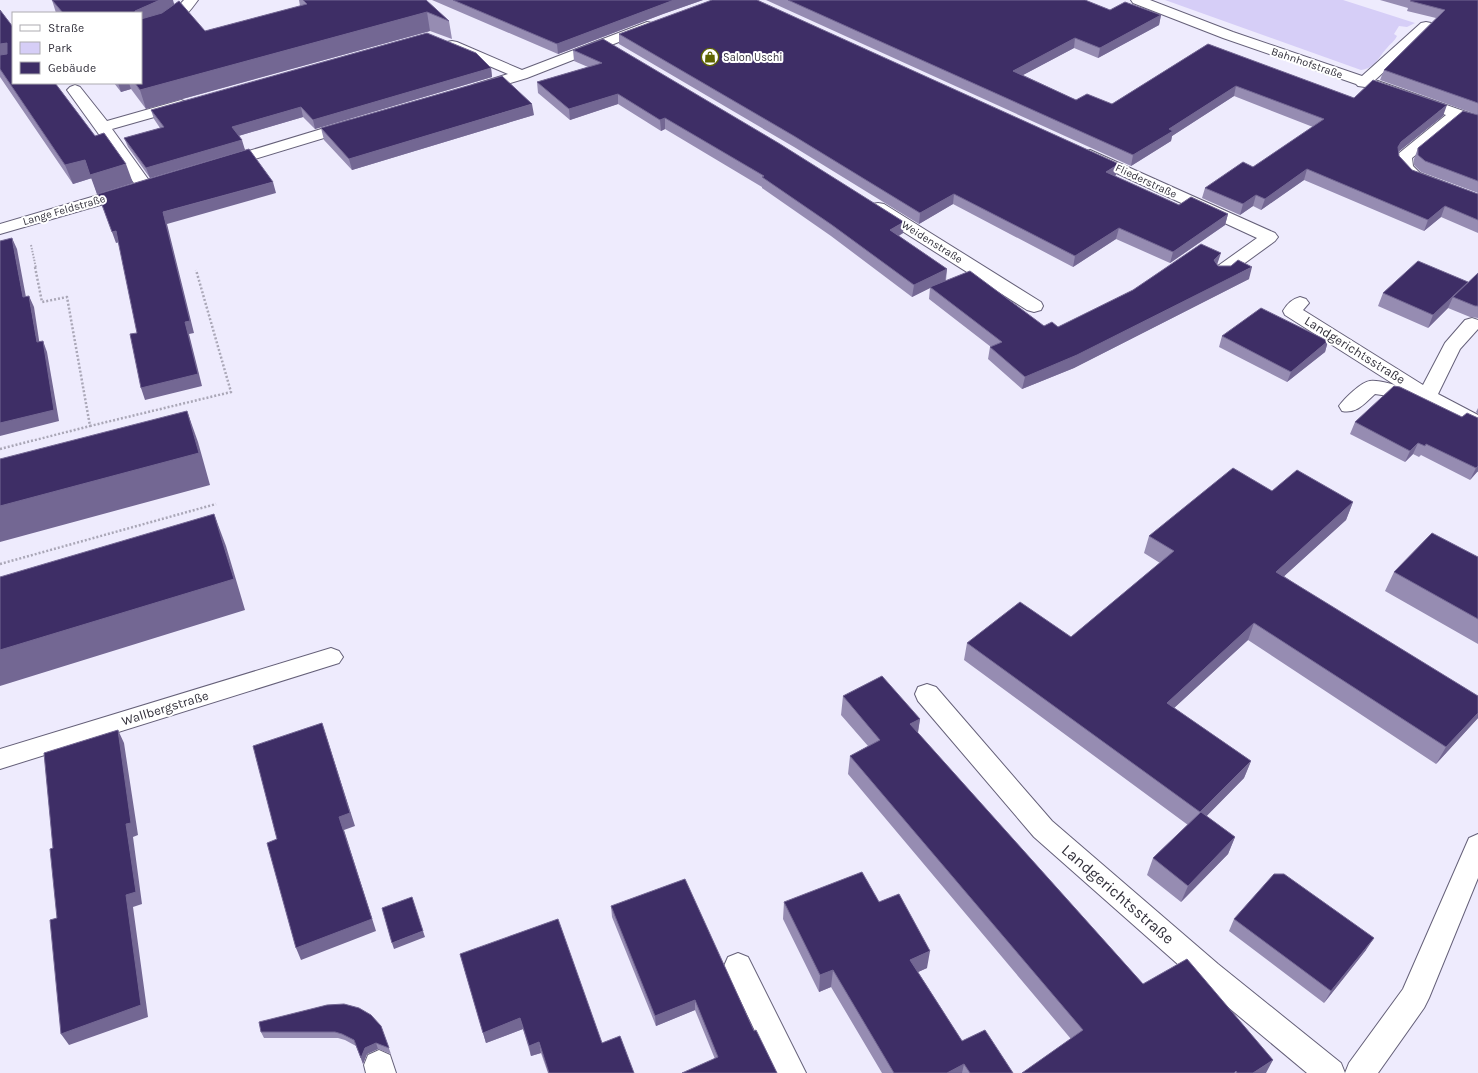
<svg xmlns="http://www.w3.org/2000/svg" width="1478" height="1073" viewBox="0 0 1478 1073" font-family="Karla,sans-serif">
	<rect width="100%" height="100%" fill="#eeebfd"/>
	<path fill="#d6cef7" d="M 1165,0 L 1343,0 L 1415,23 L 1407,27 L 1399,26 L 1394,34 L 1397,36 C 1394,42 1391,43 1387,48 C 1379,56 1376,68 1361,70 Z"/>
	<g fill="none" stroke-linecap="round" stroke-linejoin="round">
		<defs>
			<path id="minor" d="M 184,0 L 198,0 C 181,24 169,31 141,38 L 141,30 L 165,20 Z
				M 1131,0 L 1150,0 L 1233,32 L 1362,76 L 1421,23 L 1426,22 L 1431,23 L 1433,26 L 1431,29 L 1375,80 L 1478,116 L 1478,126 L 1459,120 L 1412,158 L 1413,166 L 1420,173 L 1478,195 L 1478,206 L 1408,179 L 1397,167 L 1396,157 L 1398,154 L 1446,115 L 1365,87 L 1358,86 L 1356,84 L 1223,38 L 1133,3 Z
				M 647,22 L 652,23 L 654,26 L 652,29 L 527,78 L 478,93 L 473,91 L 470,88 L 473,85 L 508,74 L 447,48 L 445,45 L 447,42 L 452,41 L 457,42 L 522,70 Z
				M 75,85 L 80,87 L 107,121 L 181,100 L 186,102 L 189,105 L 186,108 L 112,129 L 153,186 L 151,190 L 145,191 L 139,190 L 67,90 L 70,87 Z
				M 351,120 L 357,122 L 359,125 L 357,128 L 225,168 L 219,166 L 217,163 L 219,160 Z
				M 1090,150 L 1275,233 L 1278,237 L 1275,241 L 1227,276 L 1221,277 L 1215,276 L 1212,272 L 1215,268 L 1257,238 L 1084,158 L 1082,155 L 1084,152 Z
				M 129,186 L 135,187 L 137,191 L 135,195 L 0,234 L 0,224 Z
				M 878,203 L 884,204 L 1041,302 L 1043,306 L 1041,310 L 1034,312 L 1027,310 L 872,212 L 870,208 L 872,204 Z
				M 1300,297 L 1306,299 L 1309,303 L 1303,310 L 1423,385 L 1445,343 L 1465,320 L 1472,318 L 1478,320 L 1478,329 L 1460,349 L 1438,394 L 1478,415 L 1478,430 L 1471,428 L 1422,401 L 1375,394 C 1365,403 1357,414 1342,411 L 1339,406 C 1344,399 1361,382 1370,381 C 1378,380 1387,383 1395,385 L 1285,315 L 1283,311 C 1287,304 1292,299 1300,297 Z
				M 331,648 L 339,651 L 343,657 L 339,663 L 0,769 L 0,749 Z
				M 927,684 L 936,687 L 1052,821 L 1218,964 L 1341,1063 L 1345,1073 L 1349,1063 L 1403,989 L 1469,838 L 1478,834 L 1478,878 L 1429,998 L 1424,1008 L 1378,1073 L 1307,1073 L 1198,982 L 1034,837 L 918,701 L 915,694 L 918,687 Z
				M 738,953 L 748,957 L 806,1073 L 775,1073 L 724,966 L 728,957 Z
				M 379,1050 L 390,1055 L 396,1073 L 366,1073 L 364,1065 L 368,1055 Z"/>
		</defs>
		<use href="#minor" stroke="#656079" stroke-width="2"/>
		<path stroke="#aaa7b7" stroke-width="2" stroke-dasharray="1.5 1.5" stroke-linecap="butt" d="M 31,245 L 36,268"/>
		<path stroke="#aaa7b7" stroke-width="2.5" stroke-dasharray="2 2" stroke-linecap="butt" d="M 35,267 L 42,302 L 67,297 L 90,426 L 231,392 L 196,270
			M 0,449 L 90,426
			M 0,564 L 216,504"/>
		<use href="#minor" fill="#fff" fill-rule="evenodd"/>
	</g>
	<path fill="#968cb2" d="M 52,0 L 174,4 L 205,31 L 300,6 L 299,0 L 426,0 L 449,21 L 452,39 L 430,31 L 146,109 L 131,89 L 121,92 L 114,83 L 141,83 L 141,13 L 56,13 Z
		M 432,0 L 703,0 L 663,14 L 558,54 Z
		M 766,0 L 1085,0 L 1110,10 L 1161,15 L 1159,25 L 1098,58 L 1074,48 L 1023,75 L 1076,100 L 1112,104 L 1208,44 L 1354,98 L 1443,116 L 1399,151 L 1399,156 L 1412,170 L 1478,194 L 1478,233 L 1441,217 L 1424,231 L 1304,180 L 1261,210 L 1253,206 L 1240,215 L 1202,198 L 1205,188 L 1253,167 L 1313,127 L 1234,96 L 1172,136 L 1171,141 L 1131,166 Z
		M 1380,0 L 1478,0 L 1478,115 L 1380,80 L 1384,70 L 1436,18 L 1407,11 L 1408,8 Z
		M 0,10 L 95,136 L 133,183 L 97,194 L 92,178 L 73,184 L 0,77 Z
		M 619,34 L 1116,175 L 1115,176 L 1179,205 L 1228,214 L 1225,225 L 1170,263 L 1116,239 L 1073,267 L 953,204 L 919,224 L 794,147 L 619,44 Z
		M 603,39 L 903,233 L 899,236 L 947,269 L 946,281 L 1044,326 L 1058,327 L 1217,265 L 1218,266 L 1249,279 L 1074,368 L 1022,389 L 988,359 L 990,347 L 991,347 L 929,299 L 930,288 L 912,297 L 831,236 L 762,188 L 762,187 L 665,129 L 661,131 L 618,104 L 570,120 L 538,93 L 537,82 L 588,67 L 574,61 L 573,50 Z
		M 491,68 L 492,77 L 315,129 L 303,117 L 238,136 L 245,150 L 150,178 L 128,147 L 124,138 L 160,128 L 154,119 L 151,110 Z
		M 534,115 L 352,170 L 324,140 L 321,128 Z
		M 1478,115 L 1478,193 L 1421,172 L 1414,165 L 1414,159 L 1418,148 Z
		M 1478,273 L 1478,318 L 1470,317 L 1448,308 L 1428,328 L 1378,306 L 1383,293 L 1468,282 L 1467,284 Z
		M 1222,336 L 1328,341 L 1325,352 L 1287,382 L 1219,347 Z
		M 1478,408 L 1478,414 L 1476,412 Z
		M 1462,417 L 1478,418 L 1478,472 L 1477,472 L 1470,480 L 1421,455 L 1419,457 L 1413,454 L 1405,462 L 1350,434 L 1355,422 Z
		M 1272,491 L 1353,502 L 1346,520 L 1284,576 L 1478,713 L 1478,718 L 1436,764 L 1248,640 L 1174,708 L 1251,761 L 1244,778 L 1206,816 L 1235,837 L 1228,854 L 1181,902 L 1147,875 L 1153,858 L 1188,825 L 964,660 L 967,643 L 1071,637 L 1160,563 L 1144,553 L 1149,536 Z
		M 1478,557 L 1478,644 L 1385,591 L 1394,572 Z
		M 843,696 L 920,719 L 918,733 L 1143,984 L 1266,1073 L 1022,1073 L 1071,1039 L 848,774 L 850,756 L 868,746 L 841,715 Z
		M 784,902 L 879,902 L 927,968 L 918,972 L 962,1041 L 1013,1073 L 882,1073 L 831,987 L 819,992 L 783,919 Z
		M 611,906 L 754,1031 L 777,1073 L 715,1059 L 695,1010 L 656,1026 L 612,917 Z
		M 1234,919 L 1366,950 L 1324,1003 L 1229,931 Z
		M 460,954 L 602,1043 L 634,1073 L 548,1073 L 541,1053 L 531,1056 L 523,1029 L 486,1043 Z
		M 381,1026 L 391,1054 L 378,1049 L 367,1054 L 363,1064 L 356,1046 L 345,1040 L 338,1038 L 264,1038 L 261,1032 Z"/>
	<path fill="#736793" d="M 160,0 L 173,0 L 175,7 L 141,28 L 141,13 L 135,13 L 135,11 Z
		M 674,0 L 703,0 L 663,14 L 558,54 L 557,44 Z
		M 427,12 L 430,31 L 146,109 L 140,90 Z
		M 1161,15 L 1159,25 L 1098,58 L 1100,48 Z
		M 1075,38 L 1074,48 L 1012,81 L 1013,71 Z
		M 7,43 L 13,58 L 0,64 L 0,44 Z
		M 491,68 L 492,77 L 315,129 L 313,120 Z
		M 118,83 L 129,83 L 131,89 L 121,92 Z
		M 1236,86 L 1234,96 L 1172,136 L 1171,141 L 1131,166 L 1133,155 L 1169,129 Z
		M 618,94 L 618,104 L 570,120 L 569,109 Z
		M 532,104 L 534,115 L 352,170 L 349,159 Z
		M 1447,105 L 1443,116 L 1397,153 L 1398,147 L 1401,142 Z
		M 301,107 L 303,117 L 235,137 L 232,127 Z
		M 665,118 L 665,129 L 661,131 L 660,120 Z
		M 242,140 L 245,150 L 150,178 L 146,168 Z
		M 85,160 L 92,178 L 73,184 L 65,165 Z
		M 126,164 L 133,183 L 97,194 L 90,175 Z
		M 1119,164 L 1116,175 L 1104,183 L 1106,172 Z
		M 1307,169 L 1304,180 L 1261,210 L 1265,199 Z
		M 273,182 L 276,193 L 167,224 L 194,333 L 189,334 L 202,386 L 145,400 L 141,388 L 185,322 L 163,212 Z
		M 954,194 L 953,204 L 919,224 L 920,213 Z
		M 1256,195 L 1253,206 L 1240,215 L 1243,204 Z
		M 1445,206 L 1441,217 L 1424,231 L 1428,220 Z
		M 1228,214 L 1225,225 L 1170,263 L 1173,252 Z
		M 904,222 L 903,233 L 889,241 L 890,230 Z
		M 1119,228 L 1116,239 L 1073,267 L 1075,256 Z
		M 116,231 L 120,242 L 116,243 L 112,232 Z
		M 12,238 L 17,249 L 28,308 L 23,297 Z
		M 1221,253 L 1217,265 L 1214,260 Z
		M 1252,267 L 1249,279 L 1074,368 L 1022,389 L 1025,377 Z
		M 947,269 L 945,281 L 930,287 L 930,288 L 912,297 L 914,285 Z
		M 1468,282 L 1462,294 L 1453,297 L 1448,308 L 1428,328 L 1433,315 Z
		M 29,296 L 34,307 L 41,353 L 37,342 Z
		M 43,341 L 47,352 L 59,421 L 0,436 L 0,423 Z
		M 1328,341 L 1325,352 L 1287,382 L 1291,372 Z
		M 187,411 L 198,442 L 210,485 L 0,542 L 0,506 Z
		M 1418,443 L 1413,454 L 1405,462 L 1410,451 Z
		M 1478,466 L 1478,470 L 1477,472 L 1470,480 L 1476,468 Z
		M 1353,502 L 1346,520 L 1270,589 L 1276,572 Z
		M 214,514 L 226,546 L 245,610 L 0,686 L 0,650 Z
		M 1254,623 L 1248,640 L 1161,720 L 1167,703 Z
		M 1478,713 L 1478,718 L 1436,764 L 1446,747 Z
		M 920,719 L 917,737 L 910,724 Z
		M 322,723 L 355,826 L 344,830 L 376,931 L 301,960 L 296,948 L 339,817 Z
		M 118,730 L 124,743 L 138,835 L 133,837 L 142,904 L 133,907 L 148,1017 L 69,1045 L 61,1034 L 126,895 L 126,824 Z
		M 1251,761 L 1244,778 L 1194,829 L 1200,812 Z
		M 1235,837 L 1228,854 L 1181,902 L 1188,886 Z
		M 423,931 L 425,937 L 394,949 L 392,943 Z
		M 1374,938 L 1366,950 L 1324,1003 L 1331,991 Z
		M 930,951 L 927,968 L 907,977 L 910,960 Z
		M 833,970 L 831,987 L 819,992 L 820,975 Z
		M 695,1000 L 695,1010 L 656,1026 L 655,1016 Z
		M 520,1018 L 523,1029 L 486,1043 L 483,1033 Z
		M 539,1042 L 541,1053 L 531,1056 L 529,1046 Z
		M 376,1043 L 378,1049 L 367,1054 L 363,1064 L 361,1058 L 365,1048 Z
		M 1273,1060 L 1266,1073 L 1253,1073 Z
		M 964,1064 L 962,1073 L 947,1073 Z"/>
	<path fill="#3e2e66" stroke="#736793" d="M 52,0 L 160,0 L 135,11 L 135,13 L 63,13 Z
		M 303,0 L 426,0 L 449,21 L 427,12 L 140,90 L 135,83 L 141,83 L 141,19 L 162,13 L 179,1 L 205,31 L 307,4 Z
		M 453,0 L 674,0 L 557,44 Z
		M 712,0 L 757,0 L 1119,164 L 1106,172 L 1179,205 L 1191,197 L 1228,214 L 1173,252 L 1119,228 L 1075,256 L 954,194 L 920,213 L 794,136 L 619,34 Z
		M 788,0 L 1085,0 L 1110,10 L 1125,2 L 1161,15 L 1100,48 L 1075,38 L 1013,71 L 1076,100 L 1087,94 L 1112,104 L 1208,44 L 1354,98 L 1373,80 L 1447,105 L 1401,142 L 1398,147 L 1399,156 L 1412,170 L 1478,194 L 1478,220 L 1445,206 L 1428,220 L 1307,169 L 1265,199 L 1256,195 L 1243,204 L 1205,188 L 1243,162 L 1253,167 L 1324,119 L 1236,86 L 1169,129 L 1173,131 L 1133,155 Z
		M 1411,0 L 1478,0 L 1478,103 L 1384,70 L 1445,10 L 1410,1 Z
		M 0,10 L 13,27 L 13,83 L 55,83 L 95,136 L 104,133 L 126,164 L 90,175 L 85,160 L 65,165 L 0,69 L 0,55 L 7,54 L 7,43 L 0,44 Z
		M 427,33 L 476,53 L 491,68 L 313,120 L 301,107 L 232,127 L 242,140 L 146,168 L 124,138 L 164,127 L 151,110 Z
		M 603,39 L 780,144 L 904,222 L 890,230 L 947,269 L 914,285 L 832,225 L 762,177 L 764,176 L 665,118 L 660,120 L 618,94 L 569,109 L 537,82 L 602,63 L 573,50 Z
		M 502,76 L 532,104 L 349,159 L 321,128 Z
		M 1463,111 L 1478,115 L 1478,181 L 1425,161 L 1418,155 L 1418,148 Z
		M 249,149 L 273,182 L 163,212 L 190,321 L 185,322 L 198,374 L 141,388 L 130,334 L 137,333 L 116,231 L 112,232 L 98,194 Z
		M 12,238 L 23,297 L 29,296 L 37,342 L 43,341 L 54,410 L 0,423 L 0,241 Z
		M 1201,244 L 1221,253 L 1214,260 L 1218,266 L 1231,266 L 1238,260 L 1252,267 L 1077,355 L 1025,377 L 990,347 L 1002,342 L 930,287 L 970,271 L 1044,326 L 1052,322 L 1058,327 L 1133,290 Z
		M 1418,261 L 1468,282 L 1433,315 L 1383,293 Z
		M 1478,273 L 1478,306 L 1475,306 L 1453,297 Z
		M 1261,308 L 1328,341 L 1291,372 L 1222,336 Z
		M 1394,386 L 1400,387 L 1462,417 L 1467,413 L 1478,418 L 1478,466 L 1476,468 L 1426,444 L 1425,446 L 1418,443 L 1410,451 L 1355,422 Z
		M 187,411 L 199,453 L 0,506 L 0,459 Z
		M 1233,468 L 1272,491 L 1297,470 L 1353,502 L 1276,572 L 1478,696 L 1478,713 L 1446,747 L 1254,623 L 1167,703 L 1251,761 L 1200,812 L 967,643 L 1020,602 L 1071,637 L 1174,551 L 1149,536 Z
		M 214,514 L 234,579 L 0,650 L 0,577 Z
		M 1432,533 L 1478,557 L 1478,619 L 1394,572 Z
		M 882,676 L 920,719 L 910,724 L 1143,984 L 1187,959 L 1273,1060 L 1253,1073 L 1237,1073 L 1236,1071 L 1234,1073 L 1022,1073 L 1083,1030 L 850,756 L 880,740 L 843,696 Z
		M 322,723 L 350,813 L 339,817 L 372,919 L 296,948 L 267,843 L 277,839 L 253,746 Z
		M 118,730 L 131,823 L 126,824 L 136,892 L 126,895 L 141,1005 L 61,1034 L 50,920 L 57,918 L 50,849 L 53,848 L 44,753 Z
		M 1201,812 L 1235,837 L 1188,886 L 1153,858 Z
		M 862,872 L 879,902 L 899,894 L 930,951 L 910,960 L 962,1041 L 985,1030 L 1013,1073 L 970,1073 L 964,1064 L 947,1073 L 894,1073 L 833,970 L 820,975 L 784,902 Z
		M 1274,874 L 1284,874 L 1374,938 L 1331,991 L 1234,919 Z
		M 685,879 L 754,1031 L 756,1030 L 777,1073 L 682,1073 L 718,1057 L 695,1000 L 655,1016 L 611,906 Z
		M 412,897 L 423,931 L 392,943 L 382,908 Z
		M 558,919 L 602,1043 L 620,1036 L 634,1073 L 549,1073 L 539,1042 L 529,1046 L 520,1018 L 483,1033 L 460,954 Z
		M 344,1004 L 359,1008 L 371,1015 L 381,1026 L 389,1048 L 376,1043 L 365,1048 L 361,1058 L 354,1040 L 342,1034 L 335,1032 L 261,1032 L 259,1022 L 327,1005 Z"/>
	<defs>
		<symbol id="shop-ring" viewBox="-11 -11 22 22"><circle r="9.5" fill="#fff" stroke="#5e6401" stroke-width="1.5"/><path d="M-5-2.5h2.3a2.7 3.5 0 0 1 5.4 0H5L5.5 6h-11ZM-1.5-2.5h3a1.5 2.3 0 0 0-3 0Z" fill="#5e6401"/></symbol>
	</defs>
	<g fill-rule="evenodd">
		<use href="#shop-ring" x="700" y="47" width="20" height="20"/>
	</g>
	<g text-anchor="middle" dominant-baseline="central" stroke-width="4" stroke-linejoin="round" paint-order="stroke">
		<g font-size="11" fill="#32303b" stroke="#fff" text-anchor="start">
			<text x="723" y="57">Salon Uschi</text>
		</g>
		<g font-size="11" fill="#32303b" stroke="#fff">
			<text transform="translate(1307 63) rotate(19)">Bahnhofstraße</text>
			<text transform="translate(1146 181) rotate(25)">Fliederstraße</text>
			<text transform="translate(64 210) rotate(-16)">Lange Feldstraße</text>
			<text transform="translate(932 242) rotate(32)">Weidenstraße</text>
		</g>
		<g font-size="13" fill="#32303b" stroke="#fff">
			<text transform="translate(1355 350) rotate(32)">Landgerichtsstraße</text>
			<text transform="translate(165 708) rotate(-17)">Wallbergstraße</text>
		</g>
		<g font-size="16" fill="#32303b" stroke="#fff">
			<text transform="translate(1118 894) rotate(41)">Landgerichtsstraße</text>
		</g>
	</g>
	<rect x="12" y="12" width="130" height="72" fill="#ffffff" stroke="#adacb1"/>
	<rect x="20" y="25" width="20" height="6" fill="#ffffff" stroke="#adacb1"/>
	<text x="48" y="32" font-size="12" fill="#32303b">Straße</text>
	<rect x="20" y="42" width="20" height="12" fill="#d6cef7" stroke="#adacb1"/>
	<text x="48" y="52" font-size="12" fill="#32303b">Park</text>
	<rect x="20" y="62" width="20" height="12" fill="#3e2e66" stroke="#adacb1"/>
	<text x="48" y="72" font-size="12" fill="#32303b">Gebäude</text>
</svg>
